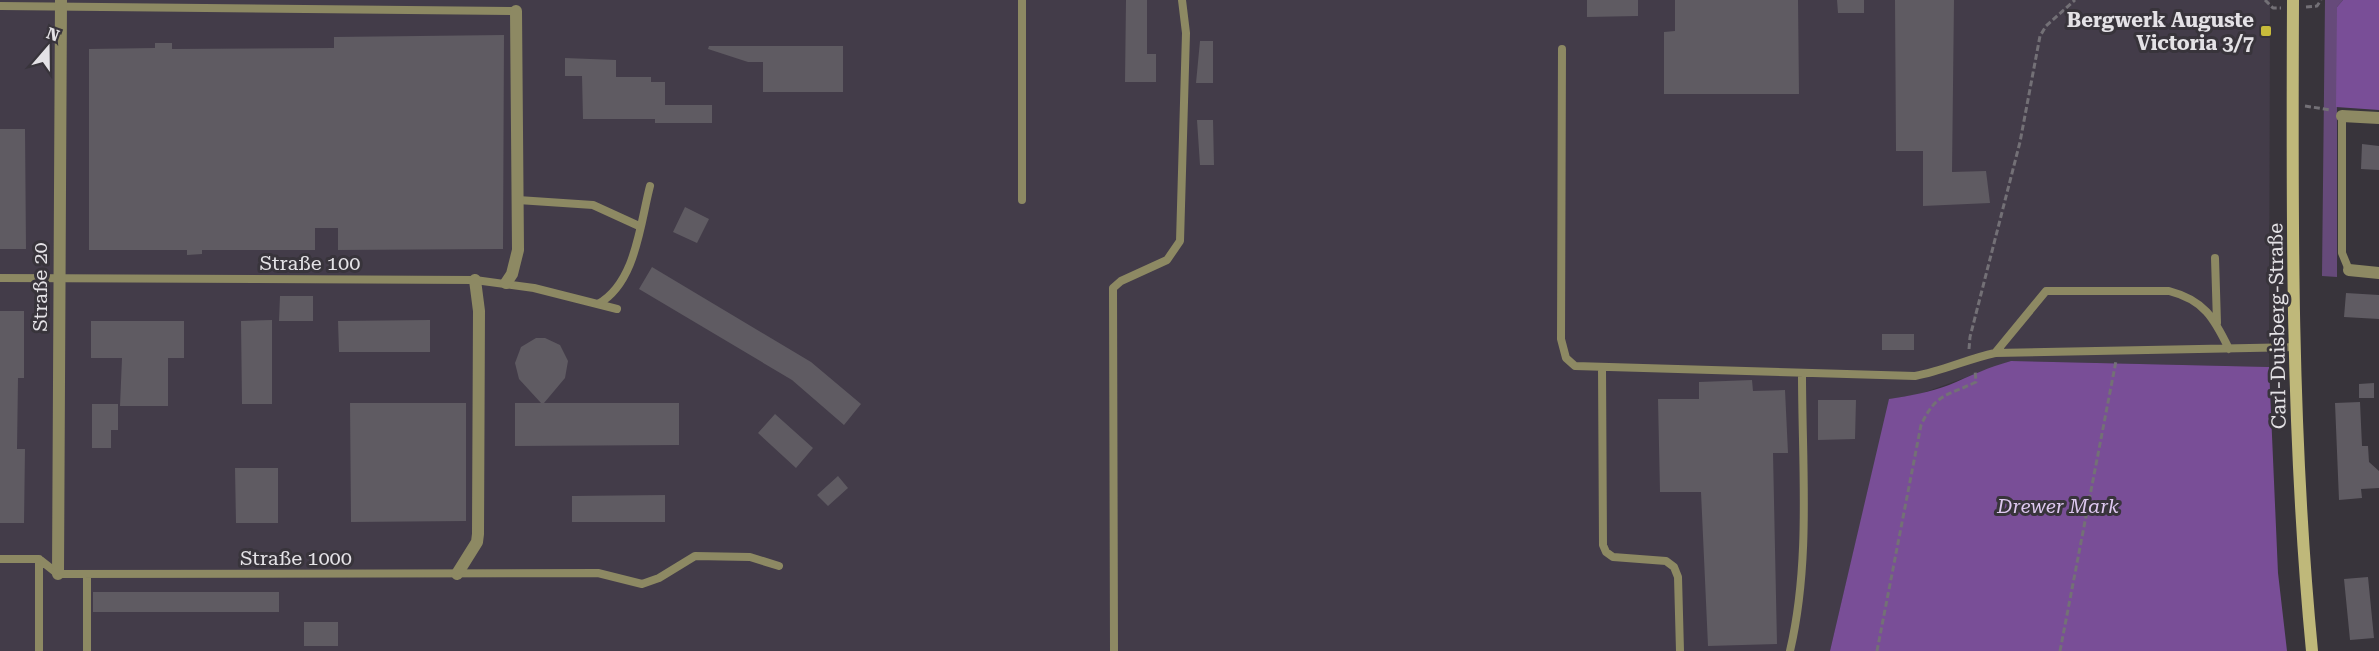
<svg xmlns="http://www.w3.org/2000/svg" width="2379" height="651" viewBox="0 0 2379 651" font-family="'Roboto Serif',serif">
	<rect width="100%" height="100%" fill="#38343b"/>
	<path fill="#433c49" d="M 0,0 L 2270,0 L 2269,367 L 2011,361 L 1920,394 L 1890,399 L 1830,651 L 0,651 Z"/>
	<path fill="#664a7a" d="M 2325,0 L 2343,0 L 2337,7 L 2337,277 L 2322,276 Z"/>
	<path fill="#794e97" d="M 2343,0 L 2379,0 L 2379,110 L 2336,107 L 2337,7 Z
		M 2011,361 L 2269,367 L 2278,573 L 2287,651 L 1830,651 L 1889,399 C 1910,396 1930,392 1949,385 C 1970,376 1989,367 2011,361 Z"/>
	<path fill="#5f5b62" d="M 1126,0 L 1147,0 L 1147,54 L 1156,54 L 1156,82 L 1125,82 Z
		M 1587,0 L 1638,0 L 1638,16 L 1587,17 Z
		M 1675,0 L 1798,0 L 1799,94 L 1664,94 L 1664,32 L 1675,31 Z
		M 1837,0 L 1864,0 L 1864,13 L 1838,13 Z
		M 1895,0 L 1954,0 L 1952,172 L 1986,171 L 1990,203 L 1923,206 L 1923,151 L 1896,151 Z
		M 504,35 L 503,249 L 338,250 L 338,228 L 315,228 L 315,250 L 202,250 L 202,254 L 187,255 L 187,250 L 89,250 L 89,49 L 155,48 L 155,43 L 172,43 L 172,49 L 334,48 L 334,37 Z
		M 1200,41 L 1213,41 L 1213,83 L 1196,83 Z
		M 709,46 L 843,46 L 843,92 L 763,92 L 763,62 L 748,62 L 708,49 Z
		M 565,58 L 616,60 L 616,77 L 651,77 L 651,82 L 665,82 L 665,105 L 712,105 L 712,123 L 655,123 L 655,119 L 583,119 L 582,76 L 565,76 Z
		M 1197,120 L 1213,120 L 1214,165 L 1200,165 Z
		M 0,129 L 25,129 L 26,249 L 0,249 Z
		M 2362,144 L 2379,146 L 2379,170 L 2361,169 Z
		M 685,207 L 709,219 L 697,243 L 673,232 Z
		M 652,267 L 811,362 L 861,404 L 844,425 L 792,380 L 639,289 Z
		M 2346,293 L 2379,295 L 2379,319 L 2344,317 Z
		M 280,296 L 313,296 L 313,321 L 279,321 Z
		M 0,311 L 24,311 L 24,378 L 18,378 L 17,449 L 25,449 L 24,523 L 0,523 Z
		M 272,320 L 272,404 L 242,404 L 241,321 Z
		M 430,320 L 430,352 L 339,352 L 338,321 Z
		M 91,321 L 184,321 L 184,358 L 168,358 L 168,406 L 120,406 L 122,358 L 91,358 Z
		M 1882,334 L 1914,334 L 1914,350 L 1882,350 Z
		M 536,338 L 545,338 L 560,345 L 568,361 L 565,378 L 544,403 L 679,403 L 679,445 L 515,446 L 515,403 L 541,403 L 519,379 L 515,363 L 521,347 Z
		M 1752,380 L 1753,391 L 1785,390 L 1788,453 L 1773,453 L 1777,644 L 1708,646 L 1701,492 L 1660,492 L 1658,399 L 1699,399 L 1699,382 Z
		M 2374,383 L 2374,398 L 2359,398 L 2359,384 Z
		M 1818,400 L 1856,400 L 1855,439 L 1818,440 Z
		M 2360,402 L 2362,446 L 2368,446 L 2369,462 L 2379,471 L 2379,488 L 2361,489 L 2362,498 L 2339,500 L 2335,403 Z
		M 350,403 L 466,403 L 466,521 L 351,522 Z
		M 92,404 L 118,404 L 118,430 L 111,430 L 111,448 L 92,448 Z
		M 775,414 L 813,448 L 796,468 L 758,433 Z
		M 235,468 L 278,468 L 278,523 L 236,523 Z
		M 838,476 L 848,488 L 828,506 L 817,495 Z
		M 665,495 L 665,522 L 572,522 L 572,496 Z
		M 2368,577 L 2374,638 L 2350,640 L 2344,579 Z
		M 93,592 L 279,592 L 279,612 L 93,612 Z
		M 304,622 L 338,622 L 338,646 L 304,646 Z"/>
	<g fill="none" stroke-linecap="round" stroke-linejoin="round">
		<path stroke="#737076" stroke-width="3" stroke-dasharray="6 3" stroke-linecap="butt" d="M 2265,0 L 2273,8 L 2281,8
			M 2306,7 L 2317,6 L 2321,0
			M 2305,106 L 2331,110
			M 1969,349 L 1970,337 L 2020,142 L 2040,36 L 2046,26 L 2075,0
			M 1877,651 L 1921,425 C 1936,393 1947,396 1976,382 L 1975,370
			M 2060,651 L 2116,361"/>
		<path stroke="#8d8963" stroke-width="8" d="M 1022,0 L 1022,200
			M 0,6 L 516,11
			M 1562,49 L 1561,339 L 1566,358 L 1575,366 L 1915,376 C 1943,371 1967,359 1995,353 L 2295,347
			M 2342,116 L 2342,253 L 2349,270
			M 518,200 L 593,205 L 639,226
			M 2215,258 L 2217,323
			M 0,278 L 475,280 L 534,288 L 617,309
			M 598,304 C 636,283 640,224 650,186
			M 1995,353 L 2046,291 L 2169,291 C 2204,300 2214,318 2229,349
			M 1602,367 L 1603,545 L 1606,552 L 1613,557 L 1666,561 L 1674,567 L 1678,577 L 1680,651
			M 0,559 L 39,559 L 58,574 L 598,573 L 642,584 L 659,578 L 695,556 L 750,557 L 779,566
			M 39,559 L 39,651
			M 87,651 L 87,574
			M 1114,651 L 1113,288 L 1121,281 L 1167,260 L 1180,241 L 1186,33 L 1182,0
			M 1790,651 C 1811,561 1802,465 1802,374"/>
		<path stroke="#8d8963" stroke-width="12" d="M 2342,116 L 2379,118
			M 2349,270 L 2379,273
			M 506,283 L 512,274 L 518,250 L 516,11
			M 58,574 L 61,0
			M 457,574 L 477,542 L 478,534 L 479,311 L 475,280"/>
		<path stroke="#bfb87a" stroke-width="12" d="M 2293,0 C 2292,217 2291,435 2312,651"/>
	</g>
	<rect fill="#c8bb3b" stroke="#38343b" stroke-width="2" x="2260" y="25" width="12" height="12" rx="3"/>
	<g text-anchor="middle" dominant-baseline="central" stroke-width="6" stroke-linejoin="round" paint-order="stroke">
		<g font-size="20" font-weight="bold" fill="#e4e2e6" stroke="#38343b" text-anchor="end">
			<text x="2254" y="20">Bergwerk Auguste<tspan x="2254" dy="23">Victoria 3/7</tspan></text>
		</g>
		<g font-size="20" fill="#e4e2e6" stroke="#38343b">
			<text x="310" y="263">Straße 100</text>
			<text transform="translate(40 287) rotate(-90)">Straße 20</text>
			<text transform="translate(2277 326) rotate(-91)">Carl-Duisberg-Straße</text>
			<text x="296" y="558">Straße 1000</text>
		</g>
		<g font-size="20" font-style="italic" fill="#dec8f0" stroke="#38343b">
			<text x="2058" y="506">Drewer Mark</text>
		</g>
	</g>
	<g transform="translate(48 48) rotate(20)" stroke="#38343b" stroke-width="4.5" paint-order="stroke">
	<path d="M0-4.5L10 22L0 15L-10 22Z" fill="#e4e2e6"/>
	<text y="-9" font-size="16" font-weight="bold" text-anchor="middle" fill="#e4e2e6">N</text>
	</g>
</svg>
